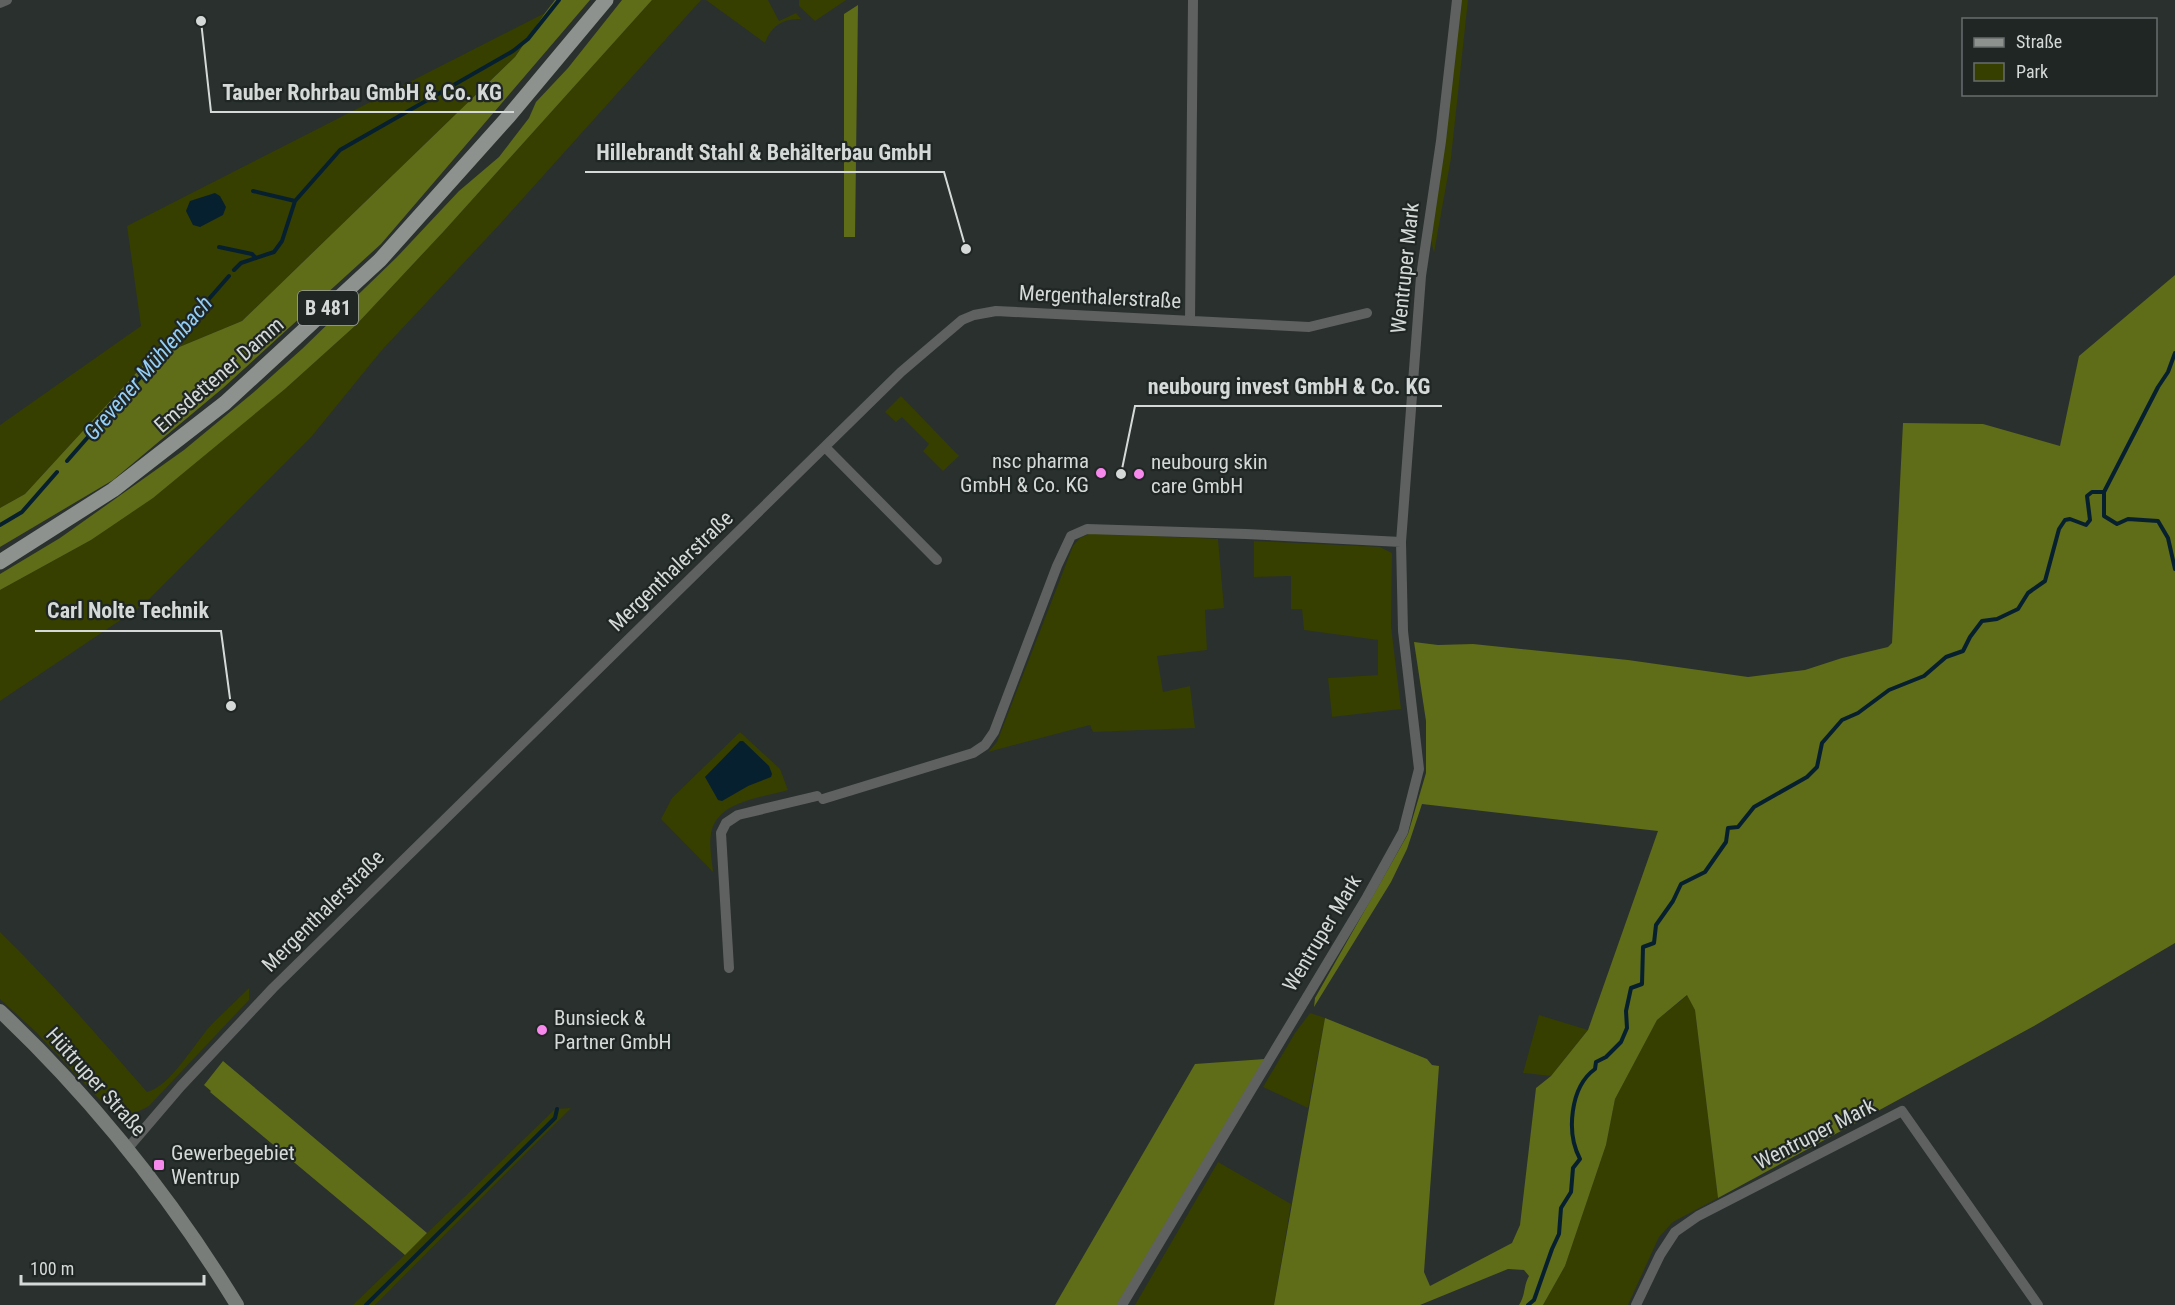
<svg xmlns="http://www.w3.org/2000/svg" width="2175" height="1305" viewBox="0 0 2175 1305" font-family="'Roboto Condensed',sans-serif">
	<rect width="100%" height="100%" fill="#29302e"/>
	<path fill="#363e00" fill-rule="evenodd" d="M 652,0 L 701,0 L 500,224 L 382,350 L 312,436 L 143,605 L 0,701 L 0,590 L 91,540 L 285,389 L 356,325 L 444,231 Z
		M 706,0 L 768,0 L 779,21 L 796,13 L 801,19 C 783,18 771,26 765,43 Z
		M 799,0 L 846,0 L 815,21 L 799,6 Z
		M 1460,0 L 1468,0 L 1451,158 L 1434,253 L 1431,240 Z
		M 545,13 L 515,57 L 242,321 L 148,360 L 25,494 L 0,508 L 0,425 L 141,326 L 127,226 Z
		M 901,396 L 959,456 L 943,471 L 923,451 L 929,444 L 902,417 L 896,422 L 885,412 Z
		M 1091,533 L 1218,539 L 1224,608 L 1205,610 L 1207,650 L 1157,656 L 1163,692 L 1190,686 L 1195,728 L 1093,732 L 1090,725 L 988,752 L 997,742 L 1073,546 L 1080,538 Z
		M 1254,541 L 1380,547 L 1392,553 L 1391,626 L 1401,709 L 1332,717 L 1328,678 L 1378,675 L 1378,640 L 1304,630 L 1302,609 L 1291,609 L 1291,576 L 1254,577 Z
		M 740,732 L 780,769 L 788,790 C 761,798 716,801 711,834 C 709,846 712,860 713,872 L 661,819 L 672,798 ZM 741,741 L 743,741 L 748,786 L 725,799 L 705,777 Z
		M 0,932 C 52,983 99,1037 147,1092 C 170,1087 196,1041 212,1024 C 224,1012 237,1000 249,988 L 249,1000 L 149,1106 C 127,1119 117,1114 98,1098 L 36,1032 L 0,999 Z
		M 1688,995 L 1695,1010 L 1718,1198 L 1673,1222 L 1659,1237 L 1628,1305 L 1543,1305 L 1565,1266 L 1606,1145 L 1615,1099 L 1657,1020 Z
		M 1310,1013 L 1325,1018 L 1308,1108 L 1263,1087 L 1295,1033 Z
		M 1539,1015 L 1588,1030 L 1551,1076 L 1523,1073 Z
		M 571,1108 L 375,1305 L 353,1305 L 555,1109 Z
		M 1218,1162 L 1291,1204 L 1274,1305 L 1135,1305 Z"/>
	<path fill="#5f6c18" d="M 555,0 L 590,0 L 381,244 L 223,388 L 113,480 L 0,547 L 0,508 L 25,494 L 148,360 L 242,321 L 515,57 L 545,13 Z
		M 622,0 L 652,0 L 444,231 L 356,325 L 285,389 L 153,498 L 91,540 L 0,590 L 0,574 L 60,538 L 184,450 L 254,392 L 302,349 L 397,257 L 459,191 L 499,157 L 529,118 L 536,102 L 568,68 Z
		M 858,5 L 855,237 L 844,237 L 844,14 Z
		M 2175,275 L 2175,943 L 2034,1026 L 1718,1198 L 1695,1010 L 1687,995 L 1657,1020 L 1615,1099 L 1606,1145 L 1565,1266 L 1543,1305 L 1519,1305 C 1526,1294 1523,1287 1529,1276 L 1524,1270 L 1508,1269 L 1420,1305 L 1274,1305 L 1325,1018 L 1427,1059 L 1432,1065 L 1439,1066 L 1424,1272 L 1430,1286 L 1512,1243 L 1520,1225 L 1536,1088 L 1551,1076 L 1588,1030 L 1658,831 L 1422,804 L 1407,849 L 1391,882 L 1314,1007 L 1315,998 L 1408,834 L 1426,773 L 1426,721 L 1414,642 L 1438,645 L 1473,644 L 1628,660 L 1748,677 L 1805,670 L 1842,658 L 1888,647 L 1892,643 L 1903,423 L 1983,424 L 2060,446 L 2079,356 Z
		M 1265,1059 L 1119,1305 L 1055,1305 L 1195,1064 Z
		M 223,1061 L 427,1233 L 405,1255 L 210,1092 L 211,1091 L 204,1085 Z"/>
	<path fill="#07202f" d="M 215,193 L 220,196 L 226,207 L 223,215 L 200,227 L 193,225 L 186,211 L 190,201 Z
		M 740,741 L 743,741 L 769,766 L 772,774 L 771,777 L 748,786 L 722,801 L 718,800 L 705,777 Z"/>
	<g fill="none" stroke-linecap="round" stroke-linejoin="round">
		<path stroke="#07202f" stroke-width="4" d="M 253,191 L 295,201
			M 219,247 L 252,254 L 256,258
			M 234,270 L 241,263 L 274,252 L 282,241 L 295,201 L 340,150 L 513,51 L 528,39 L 559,0
			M 67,461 L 229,276
			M 2104,492 L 2104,516 L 2117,524 L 2128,519 L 2158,521 L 2168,538 L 2175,569
			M 0,525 L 22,512 L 57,472
			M 366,1305 L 555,1118 L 557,1109
			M 1528,1305 L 1534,1300 L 1552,1249 L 1559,1234 L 1561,1208 L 1571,1192 L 1573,1168 L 1580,1159 C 1566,1133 1570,1087 1595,1069 L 1596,1062 L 1606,1057 L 1621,1042 L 1627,1028 L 1626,1011 L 1631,988 L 1642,984 L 1643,947 L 1654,943 L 1656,925 L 1673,901 L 1681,884 L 1705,872 L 1726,842 L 1728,828 L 1738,827 L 1754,807 L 1807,777 L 1817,767 L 1822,743 L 1842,720 L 1858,713 L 1889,690 L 1924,676 L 1946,657 L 1963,651 L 1970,637 L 1982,621 L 1997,619 L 2018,609 L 2028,593 L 2045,581 L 2059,529 L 2065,520 L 2070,519 L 2086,525 L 2090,520 L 2087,496 L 2092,492 L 2104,492 L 2158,387 L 2168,372 L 2175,353"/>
		<path stroke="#5e615f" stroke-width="10" d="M 0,3 L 7,0
			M 1190,321 L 1193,0
			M 826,448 L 937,560
			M 823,799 L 973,753 L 985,745 L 994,732 L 1057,566 L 1071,536 L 1087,529 L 1246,534 L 1401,542 L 1421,276 L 1441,141 L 1457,0
			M 729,968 L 721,833 L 726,823 L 738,815 L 817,796
			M 128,1148 L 181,1086 L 273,988 L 901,372 L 962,320 L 974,315 L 996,311 L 1309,327 L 1367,313
			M 1122,1305 L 1367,897 L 1403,832 L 1419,769 L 1403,631 L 1401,542
			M 1636,1305 L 1660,1255 L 1675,1232 L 1698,1216 L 1902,1111 L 2038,1305"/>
		<path stroke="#797d79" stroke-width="14" d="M 0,1011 C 92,1098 171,1197 237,1305"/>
		<path stroke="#8d928e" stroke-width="15" d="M 0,562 L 113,490 L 225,403 L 380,260 L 509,116 L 606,0"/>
	</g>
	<g fill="#f788ec" stroke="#1f2624" stroke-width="2">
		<circle cx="1101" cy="473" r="6"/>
		<circle cx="1139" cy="474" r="6"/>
		<circle cx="542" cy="1030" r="6"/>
		<rect x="153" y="1159" width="12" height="12" rx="3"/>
	</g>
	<g text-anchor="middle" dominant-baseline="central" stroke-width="4.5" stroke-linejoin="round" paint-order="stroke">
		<rect fill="#1f2624" stroke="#9ea4a2" stroke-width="1.5" x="298" y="291" width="60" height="34" rx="4.5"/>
		<g font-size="20" font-weight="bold" fill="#d5dad8">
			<text x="328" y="308">B 481</text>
		</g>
		<g font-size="21" fill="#d5dad8" stroke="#1f2624">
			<text transform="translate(1405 268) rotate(-84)">Wentruper Mark</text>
			<text transform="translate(1100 297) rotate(3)">Mergenthalerstraße</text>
			<text transform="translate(219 375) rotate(-41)">Emsdettener Damm</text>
			<text transform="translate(671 571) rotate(-44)">Mergenthalerstraße</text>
			<text transform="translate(323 911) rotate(-45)">Mergenthalerstraße</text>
			<text transform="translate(1322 933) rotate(-59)">Wentruper Mark</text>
			<text transform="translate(96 1082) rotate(48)">Hüttruper Straße</text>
			<text transform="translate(1815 1134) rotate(-27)">Wentruper Mark</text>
		</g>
		<g font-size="21" fill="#d5dad8" stroke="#1f2624" text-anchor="start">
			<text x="1089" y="461" text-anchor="end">nsc pharma<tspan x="1089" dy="24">GmbH &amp; Co. KG</tspan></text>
			<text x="1151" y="462">neubourg skin<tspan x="1151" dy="24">care GmbH</tspan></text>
			<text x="554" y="1018">Bunsieck &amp;<tspan x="554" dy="24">Partner GmbH</tspan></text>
			<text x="171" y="1153">Gewerbegebiet<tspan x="171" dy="24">Wentrup</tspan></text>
		</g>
		<g font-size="22" font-style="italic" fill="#95cff6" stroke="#1f2624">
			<text transform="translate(148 368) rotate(-49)">Grevener Mühlenbach</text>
		</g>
	</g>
	<path fill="none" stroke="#d5dad8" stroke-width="2" d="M201 21L211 112H514M966 249L944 172H585M1121 474L1135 406H1442M231 706L221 631H35"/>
	<g fill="#d5dad8" stroke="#1f2624" stroke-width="2">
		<circle cx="201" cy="21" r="6"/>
		<circle cx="966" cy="249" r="6"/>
		<circle cx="1121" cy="474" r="6"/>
		<circle cx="231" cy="706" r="6"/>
	</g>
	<g font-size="22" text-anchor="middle" font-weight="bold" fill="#d5dad8" stroke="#1f2624" stroke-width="4.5" stroke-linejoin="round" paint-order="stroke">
		<text x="362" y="100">Tauber Rohrbau GmbH &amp; Co. KG</text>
		<text x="764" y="160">Hillebrandt Stahl &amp; Behälterbau GmbH</text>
		<text x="1289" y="394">neubourg invest GmbH &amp; Co. KG</text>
		<text x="128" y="618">Carl Nolte Technik</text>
	</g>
	<rect x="1962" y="18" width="195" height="78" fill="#1f2624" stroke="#686e6c" stroke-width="1.5"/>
	<rect x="1974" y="38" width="30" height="9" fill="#8d928e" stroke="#686e6c" stroke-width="1.5"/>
	<text x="2016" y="48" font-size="18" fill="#d5dad8">Straße</text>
	<rect x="1974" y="63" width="30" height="18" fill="#363e00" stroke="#686e6c" stroke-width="1.5"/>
	<text x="2016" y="78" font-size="18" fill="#d5dad8">Park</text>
	<path d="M21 1275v9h183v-9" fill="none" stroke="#d5dad8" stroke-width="3"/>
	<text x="30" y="1275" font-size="18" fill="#d5dad8" stroke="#1f2624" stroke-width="4.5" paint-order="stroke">100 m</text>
</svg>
